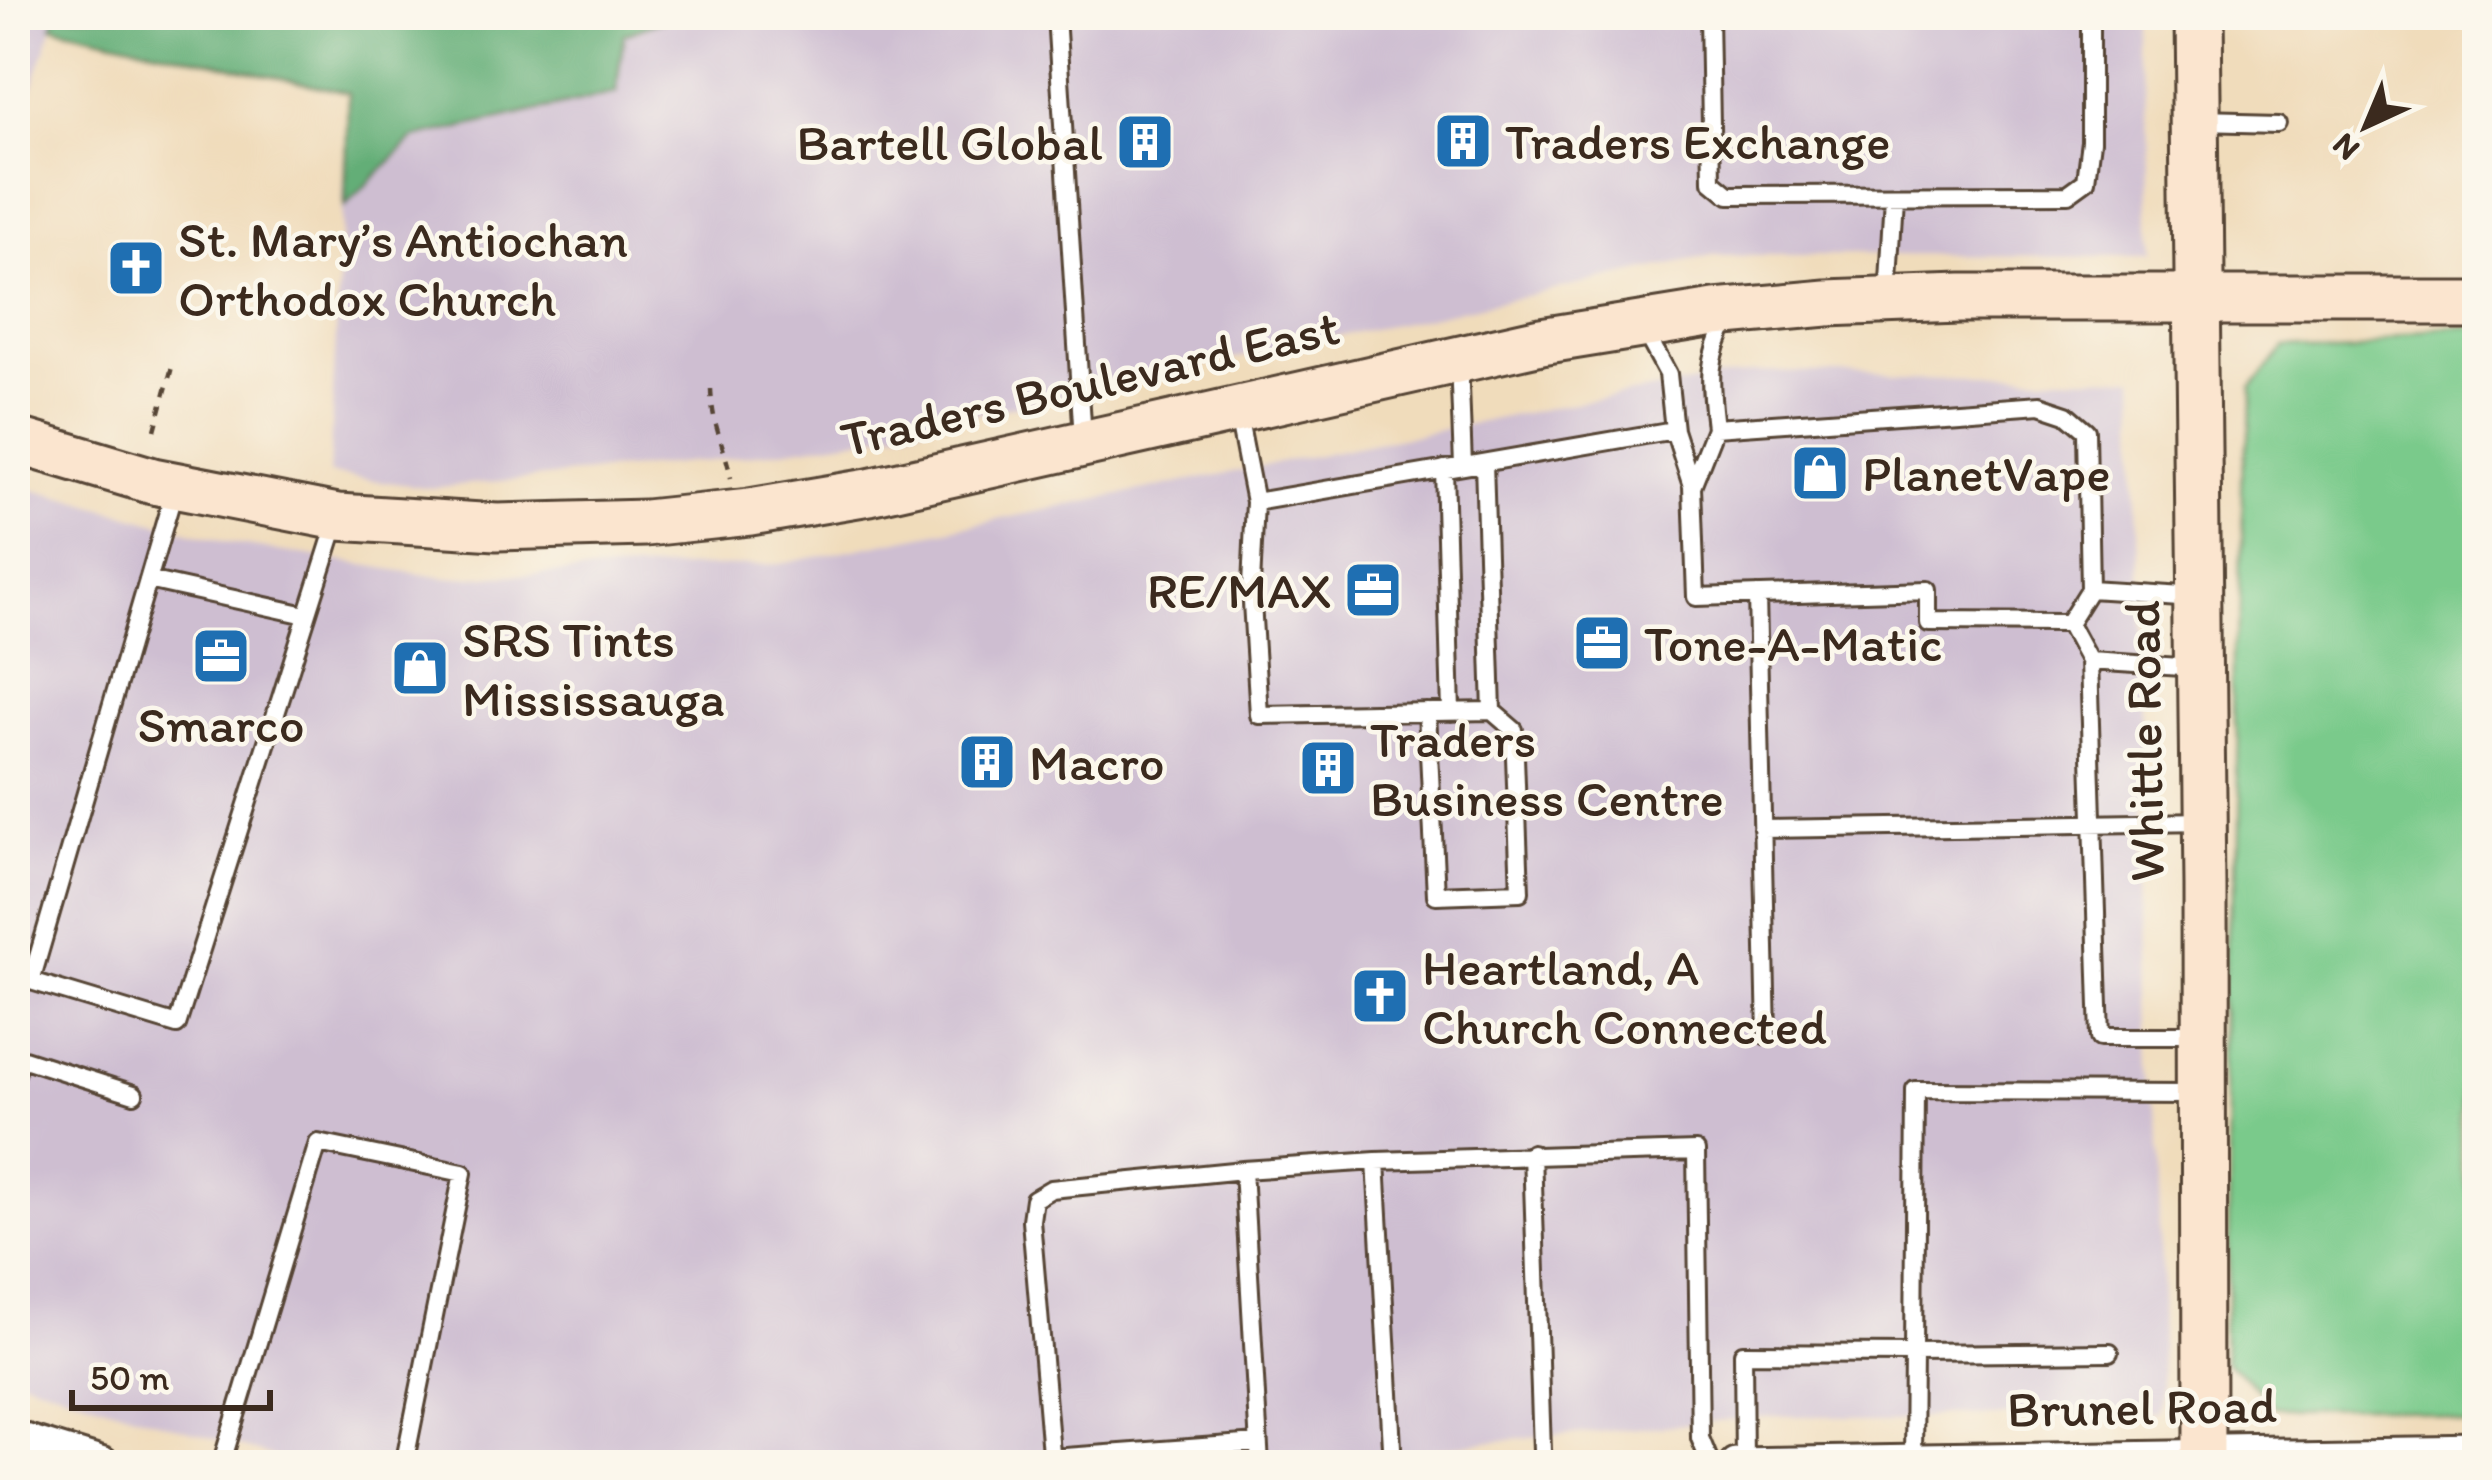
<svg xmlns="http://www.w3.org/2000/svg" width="2492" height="1480" viewBox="0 0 2492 1480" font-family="Itim,sans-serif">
	<rect width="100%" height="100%" fill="#fbf7ec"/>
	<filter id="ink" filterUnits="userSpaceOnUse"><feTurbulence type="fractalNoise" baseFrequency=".00833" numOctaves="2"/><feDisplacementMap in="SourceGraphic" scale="24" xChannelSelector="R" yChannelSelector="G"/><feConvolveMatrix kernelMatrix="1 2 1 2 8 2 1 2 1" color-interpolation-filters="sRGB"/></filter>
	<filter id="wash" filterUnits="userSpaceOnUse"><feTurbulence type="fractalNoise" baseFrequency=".004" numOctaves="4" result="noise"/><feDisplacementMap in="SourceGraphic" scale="48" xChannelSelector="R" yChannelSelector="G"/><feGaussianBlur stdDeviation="2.7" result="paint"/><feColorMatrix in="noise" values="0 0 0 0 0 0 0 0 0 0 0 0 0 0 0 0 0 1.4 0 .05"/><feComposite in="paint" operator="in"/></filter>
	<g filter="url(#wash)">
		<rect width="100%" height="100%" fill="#f0dcbb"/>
		<path fill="#cebed1" d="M 15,15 L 2146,15 L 2147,257 L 1713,256 L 869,437 L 710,461 L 430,488 L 329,474 L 348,93 L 53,26 L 15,139 Z
			M 1752,372 L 2136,377 L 2163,1416 L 1776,1416 L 1475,1443 L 1339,1465 L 299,1465 L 15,1377 L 15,485 L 229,543 L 445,578 L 779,564 L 1569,404 Z"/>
		<path fill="#7aca8b" stroke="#5a7a54" stroke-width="3" d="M 2477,337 L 2477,1414 L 2268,1416 L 2226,1366 L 2244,389 L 2277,345 Z"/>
		<path fill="#63ae77" stroke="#4f6c4a" stroke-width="3" d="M 57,15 L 676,15 L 624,34 L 616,93 L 414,138 L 345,206 L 348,93 L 52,26 Z"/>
	</g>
	<g filter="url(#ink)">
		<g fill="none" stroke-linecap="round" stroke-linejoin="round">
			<defs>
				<path id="lane" d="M 1056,15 L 1083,439
					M 1709,15 L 1712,181 L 1729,195 L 2068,194 L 2086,181 L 2091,142 L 2091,15
					M 2196,121 L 2279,123
					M 1888,300 L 1894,195
					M 1642,326 L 1668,374 L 1674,430
					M 1459,360 L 1463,466
					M 1237,410 L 1255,502 L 1674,430 L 1692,486 L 1715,428 L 2040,405 L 2067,414 L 2087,431 L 2090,589 L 2068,624 L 2088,661 L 2100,1038 L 2202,1038
					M 1715,428 C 1710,383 1706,361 1728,320
					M 1444,469 L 1451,712
					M 1692,486 L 1696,597 L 1928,590 L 1928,623 L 2068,624
					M 175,488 L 31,981 L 177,1025 L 338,518
					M 1255,502 L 1251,586 L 1259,715 L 1492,711 L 1484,463
					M 148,580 L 306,615
					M 2090,589 L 2198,596
					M 1757,595 L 1767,1036
					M 2088,661 L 2199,668
					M 1427,712 L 1436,895 L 1520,892 L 1514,730 L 1492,711
					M 1762,829 L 2201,822
					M 15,1077 L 21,1058 L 134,1094
					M 1532,1153 L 1542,1451 L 1546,1465
					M 1376,1161 L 1696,1151 L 1700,1438 L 1711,1465
					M 1243,1170 L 1376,1161 L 1393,1465
					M 1052,1458 L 1258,1443
					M 1913,1461 L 1914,1354 L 2110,1352
					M 1744,1464 L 1743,1353 L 1914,1354 L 1916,1091 L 2199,1092
					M 221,1465 L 318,1143 L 463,1173 L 404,1465
					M 1052,1465 L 1031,1220 L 1034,1199 L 1051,1189 L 1243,1170 L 1260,1465"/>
				<path id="street" d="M 15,1438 L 103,1465
					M 1736,1465 L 2477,1453"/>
				<path id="secondary" d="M 2193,15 L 2203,886 L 2204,1465
					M 15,440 L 153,481 L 338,517 L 497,527 L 646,523 L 750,512 L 869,492 L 1541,341 L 1715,313 L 1827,303 L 1959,298 L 2477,298"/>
			</defs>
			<use href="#lane" stroke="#564536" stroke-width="22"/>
			<use href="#street" stroke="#564536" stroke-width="39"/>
			<use href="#secondary" stroke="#564536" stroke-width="51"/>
			<path stroke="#564536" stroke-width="4.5" stroke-dasharray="9 9" stroke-linecap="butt" d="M 711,389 C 712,427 724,443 731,478
				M 155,430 L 172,367"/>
			<use href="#lane" stroke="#fff" stroke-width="16"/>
			<use href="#street" stroke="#fff" stroke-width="33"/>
			<use href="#secondary" stroke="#fbe5cf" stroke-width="45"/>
		</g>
	</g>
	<defs>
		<symbol id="building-square" viewBox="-11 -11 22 22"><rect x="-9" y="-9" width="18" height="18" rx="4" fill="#1f6fb2" stroke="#fbf7ec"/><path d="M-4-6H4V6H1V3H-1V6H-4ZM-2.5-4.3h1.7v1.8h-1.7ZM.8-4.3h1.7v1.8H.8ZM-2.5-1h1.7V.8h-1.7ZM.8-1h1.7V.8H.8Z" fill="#fff"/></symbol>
		<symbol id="church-square" viewBox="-11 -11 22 22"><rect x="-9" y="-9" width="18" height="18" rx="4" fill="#1f6fb2" stroke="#fbf7ec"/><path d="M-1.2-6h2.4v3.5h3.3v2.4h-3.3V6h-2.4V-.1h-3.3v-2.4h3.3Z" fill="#fff"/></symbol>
		<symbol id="shop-square" viewBox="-11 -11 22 22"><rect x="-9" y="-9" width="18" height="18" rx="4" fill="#1f6fb2" stroke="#fbf7ec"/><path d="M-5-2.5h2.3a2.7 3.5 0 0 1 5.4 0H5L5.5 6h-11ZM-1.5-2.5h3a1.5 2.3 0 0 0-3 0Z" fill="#fff"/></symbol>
		<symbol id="office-square" viewBox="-11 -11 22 22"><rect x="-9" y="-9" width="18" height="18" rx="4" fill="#1f6fb2" stroke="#fbf7ec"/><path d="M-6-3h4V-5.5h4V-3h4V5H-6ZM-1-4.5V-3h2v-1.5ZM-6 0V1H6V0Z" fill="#fff"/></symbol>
	</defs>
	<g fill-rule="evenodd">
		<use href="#building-square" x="1430" y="108" width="66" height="66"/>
		<use href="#building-square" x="1112" y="109" width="66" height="66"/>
		<use href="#church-square" x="103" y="235" width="66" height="66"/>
		<use href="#shop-square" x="1787" y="440" width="66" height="66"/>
		<use href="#office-square" x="1340" y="557" width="66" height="66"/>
		<use href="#office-square" x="1569" y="610" width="66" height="66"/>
		<use href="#office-square" x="188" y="623" width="66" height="66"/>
		<use href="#shop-square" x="387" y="635" width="66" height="66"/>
		<use href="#building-square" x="954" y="729" width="66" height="66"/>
		<use href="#building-square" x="1295" y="735" width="66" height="66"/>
		<use href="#church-square" x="1347" y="963" width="66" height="66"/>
	</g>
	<g text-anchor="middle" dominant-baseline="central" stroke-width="9" stroke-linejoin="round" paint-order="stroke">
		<g font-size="51" fill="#3b2a1e" stroke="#fbf7ec" text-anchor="start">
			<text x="1505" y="141">Traders Exchange</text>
			<text x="1103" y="142" text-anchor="end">Bartell Global</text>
			<text x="178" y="239">St. Mary’s Antiochan<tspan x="178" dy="59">Orthodox Church</tspan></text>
			<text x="1862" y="473">PlanetVape</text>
			<text x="1331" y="590" text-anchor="end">RE/MAX</text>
			<text x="462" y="639">SRS Tints<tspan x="462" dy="59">Mississauga</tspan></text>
			<text x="1644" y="643">Tone-A-Matic</text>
			<text x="221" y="724" text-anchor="middle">Smarco</text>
			<text x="1370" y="739">Traders<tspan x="1370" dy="59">Business Centre</tspan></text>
			<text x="1029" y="762">Macro</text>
			<text x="1422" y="967">Heartland, A<tspan x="1422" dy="59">Church Connected</tspan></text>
		</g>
		<g font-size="51" fill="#3b2a1e" stroke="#fbf7ec">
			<text transform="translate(1090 383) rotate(-13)">Traders Boulevard East</text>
			<text transform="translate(2144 741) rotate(-91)">Whittle Road</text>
			<text transform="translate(2142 1407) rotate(-1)">Brunel Road</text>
		</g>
	</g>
	<rect width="2492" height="1480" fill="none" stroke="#fbf7ec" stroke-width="60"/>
	<g transform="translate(2366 126) rotate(224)" stroke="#fbf7ec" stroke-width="9" paint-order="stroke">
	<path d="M0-9L21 45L0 30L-21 45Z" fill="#3b2a1e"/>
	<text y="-18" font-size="33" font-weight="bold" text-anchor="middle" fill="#3b2a1e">N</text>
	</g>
	<path d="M72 1390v18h198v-18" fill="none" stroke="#3b2a1e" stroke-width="6"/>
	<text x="90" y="1390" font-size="36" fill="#3b2a1e" stroke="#fbf7ec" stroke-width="9" paint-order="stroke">50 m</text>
</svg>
